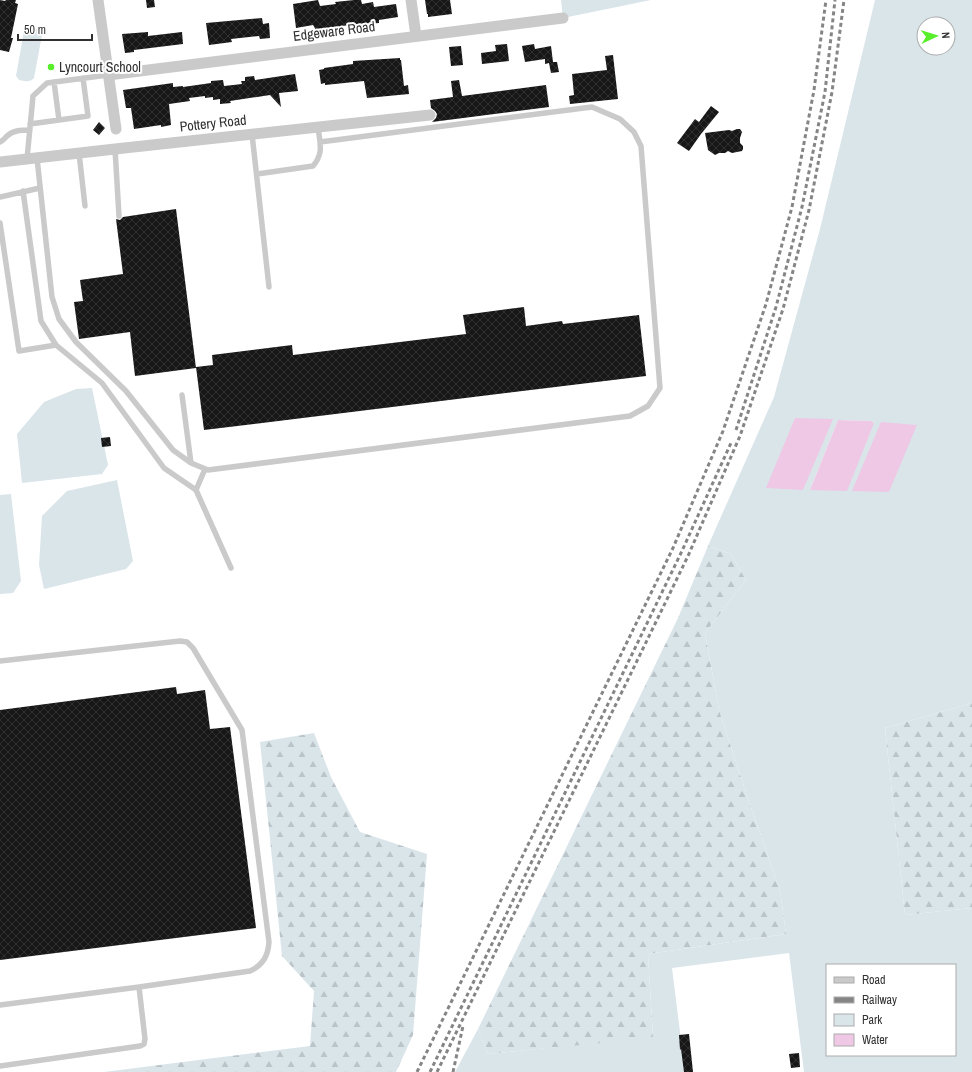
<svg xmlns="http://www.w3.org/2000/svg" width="972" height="1072" viewBox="0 0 972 1072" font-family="'Archivo Narrow',sans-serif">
	<defs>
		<pattern id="forest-firs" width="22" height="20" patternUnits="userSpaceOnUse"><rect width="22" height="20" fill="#dae5ea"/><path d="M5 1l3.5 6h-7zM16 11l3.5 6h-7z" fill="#bbc5c9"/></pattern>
		<pattern id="building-cross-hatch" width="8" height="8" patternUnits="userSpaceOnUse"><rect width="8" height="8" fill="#171717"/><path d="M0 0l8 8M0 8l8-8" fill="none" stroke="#303030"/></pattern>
	</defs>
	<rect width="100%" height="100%" fill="#fff"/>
	<path fill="#dae5ea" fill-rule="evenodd" d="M 561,0 L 651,0 L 563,18 Z
		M 875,0 L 972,0 L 972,703 L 885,728 L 905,915 L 972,908 L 972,1072 L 804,1072 L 789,953 L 672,968 L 685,1072 L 455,1072 L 478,1029 L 488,1054 L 653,1037 L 648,954 L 786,934 L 780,890 L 747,796 L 719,710 L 705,633 L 746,580 L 731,554 L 708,546 L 774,397 L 820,229 ZM 924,24 L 948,24 L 948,48 L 924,48 ZM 838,420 L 871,421 L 874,423 L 810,490 ZM 827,965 L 955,965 L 955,1055 L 827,1055 Z
		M 28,28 L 38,29 L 42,35 L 34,78 C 30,83 24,81 19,80 L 16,76 L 24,31 Z
		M 92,388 L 108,465 L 102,474 L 22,483 L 17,434 L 44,402 L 76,389 Z
		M 117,480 L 133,561 L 126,569 L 44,589 L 39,565 L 42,516 L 67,491 Z
		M 11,494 L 21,581 L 13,593 L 0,594 L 0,495 Z"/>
	<path fill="url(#forest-firs)" d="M 708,546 L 731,554 L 746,580 L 705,633 L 719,710 L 747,796 L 780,890 L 786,934 L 648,954 L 653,1038 L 488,1054 L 478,1029 L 678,618 Z
		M 972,703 L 972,908 L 905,915 L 885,728 Z
		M 314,733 L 331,777 L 360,832 L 427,854 L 413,1035 L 396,1072 L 104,1072 L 310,1046 L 314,991 L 282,956 L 260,742 Z"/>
	<path fill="#eec8e5" d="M 795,418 L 833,419 L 803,490 L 766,488 Z
		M 838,420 L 871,421 L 874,423 L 847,491 L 810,490 Z
		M 881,422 L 917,425 L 889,492 L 852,491 Z"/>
	<path fill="url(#building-cross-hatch)" d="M 0,0 L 5,1 L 6,0 L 16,0 L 15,3 L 18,4 L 11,38 L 13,38 L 9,52 L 0,50 Z
		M 146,0 L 154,0 L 155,7 L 147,8 Z
		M 318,0 L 320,6 L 336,4 L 335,2 L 354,0 L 361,0 L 362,4 L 373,2 L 374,7 L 396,4 L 398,17 L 379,20 L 379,23 L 367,24 L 367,23 L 342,26 L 342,28 L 334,29 L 334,27 L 316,30 L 313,25 L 296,28 L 293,4 Z
		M 425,0 L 450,0 L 452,14 L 428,17 L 428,14 L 427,14 Z
		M 262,18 L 263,24 L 269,23 L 270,38 L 260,39 L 259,36 L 231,39 L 232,42 L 209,45 L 206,23 Z
		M 148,32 L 148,36 L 182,32 L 183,44 L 134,50 L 134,52 L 125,53 L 122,34 Z
		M 507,44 L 509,61 L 482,64 L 481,53 L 496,51 L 495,45 Z
		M 534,44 L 535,49 L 551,46 L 553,62 L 557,62 L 559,72 L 551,73 L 549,63 L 545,64 L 545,59 L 525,62 L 522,46 Z
		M 461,46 L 463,65 L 451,66 L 449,47 Z
		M 613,55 L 618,99 L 570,104 L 569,96 L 574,95 L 572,74 L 607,70 L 605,56 Z
		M 400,58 L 400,60 L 401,60 L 404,86 L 408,85 L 409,94 L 367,98 L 364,81 L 325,85 L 325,83 L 321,84 L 319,70 L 324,69 L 324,68 L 353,64 L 353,61 Z
		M 295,74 L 298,91 L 279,93 L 281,107 L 270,95 L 230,101 L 231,103 L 220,104 L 220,99 L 213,100 L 213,97 L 205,98 L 205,96 L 189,98 L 190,101 L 169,104 L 171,125 L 161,127 L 161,125 L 134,129 L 131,108 L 126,108 L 123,90 L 173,83 L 173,87 L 183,86 L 183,87 L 211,83 L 211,81 L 223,80 L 224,86 L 242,84 L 241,81 L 245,81 L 245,77 L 254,76 L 255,80 Z
		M 459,80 L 462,96 L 546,85 L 549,107 L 432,122 L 436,118 L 437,114 L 435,111 L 431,108 L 430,100 L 453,97 L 451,81 Z
		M 711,106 L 719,112 L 701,134 L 689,151 L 677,143 L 695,119 L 699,122 Z
		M 99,122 L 105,128 L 99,135 L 93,130 Z
		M 737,129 L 740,129 L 742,132 L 740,138 L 740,143 L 743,146 L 743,149 L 742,151 L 732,153 L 728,151 L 725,153 L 719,153 L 715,155 L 708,150 L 705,133 L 729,130 L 732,131 Z
		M 176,209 L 196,368 L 135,376 L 130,332 L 79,339 L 74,302 L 83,301 L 80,280 L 123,274 L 116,219 L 120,220 L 123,217 Z
		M 524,307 L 526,326 L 562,321 L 563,324 L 639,315 L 646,376 L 204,430 L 196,367 L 213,365 L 212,355 L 292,345 L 293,355 L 466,334 L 463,315 Z
		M 110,437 L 111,446 L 102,447 L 101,438 Z
		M 176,687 L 177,694 L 205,690 L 210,729 L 230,727 L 256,928 L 0,960 L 0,710 Z
		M 689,1034 L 693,1072 L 684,1072 L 681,1049 L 680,1050 L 679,1035 Z
		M 799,1053 L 800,1067 L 791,1068 L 789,1054 Z"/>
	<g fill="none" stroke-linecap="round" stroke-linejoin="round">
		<path stroke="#cacaca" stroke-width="5.5" d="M 54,82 L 59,120
			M 30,124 L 88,116 L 83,78
			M 252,134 L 269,287
			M 0,142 C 4,140 5,138 7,136 C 13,130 22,130 30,130
			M 115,149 L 119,216
			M 79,153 L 85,206
			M 37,158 L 52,297 L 59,319 L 76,342 L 126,391 L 173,450 L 191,463 L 208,470 L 630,416 L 648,406 L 660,388 L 641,146 L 634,132 L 620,119 L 592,107 L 320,142
			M 27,159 L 33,96 L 47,83 L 108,75
			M 257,174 L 313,166 C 324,153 320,144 318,127
			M 23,191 L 41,321 L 56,345
			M 0,197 L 40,188
			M 0,223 L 19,351 L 56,345 L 102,383 L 164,468 L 196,490 L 205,469
			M 182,395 L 191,463
			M 196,490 L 231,568
			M 0,661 L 180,641 L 187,642 L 193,648 L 242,730 L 269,942 C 268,956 263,965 250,971 L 139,987 L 145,1039 L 144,1044 L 140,1046 L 0,1066
			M 0,1005 L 139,987"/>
		<path stroke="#cacaca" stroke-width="11" d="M 98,0 L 116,129
			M 411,0 L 416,36
			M 108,75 L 563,18
			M 0,162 L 115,149 L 430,115"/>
		<path stroke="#858585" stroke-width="3" stroke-dasharray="4 3" stroke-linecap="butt" d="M 736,430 L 776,307 L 802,207 L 825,92 L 835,0
			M 417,1072 L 673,548 L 723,431 L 766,304 L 792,207 L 814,90 L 826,0
			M 430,1072 L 681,553 L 731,443
			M 437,1072 L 688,556 L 740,436 L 783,309 L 809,210 L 832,92 L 844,0
			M 453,1072 L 463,1026"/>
	</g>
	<circle fill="#57ef29" stroke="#fff" stroke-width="1.5" cx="51" cy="67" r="4"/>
	<g text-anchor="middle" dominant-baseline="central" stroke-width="4" stroke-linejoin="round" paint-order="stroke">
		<g font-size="14" fill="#303030" stroke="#fff">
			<text transform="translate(334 31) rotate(-7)">Edgeware Road</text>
			<text transform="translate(213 123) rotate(-6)">Pottery Road</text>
		</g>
		<g font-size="14" fill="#303030" stroke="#fff" text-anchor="start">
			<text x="59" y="67">Lyncourt School</text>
		</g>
	</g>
	<rect x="826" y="964" width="130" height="92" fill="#ffffff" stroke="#acacac"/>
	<rect x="834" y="977" width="20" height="6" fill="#cacaca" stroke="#acacac"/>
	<text x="862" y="984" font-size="12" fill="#303030">Road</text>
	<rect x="834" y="997" width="20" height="6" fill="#858585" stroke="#acacac"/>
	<text x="862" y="1004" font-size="12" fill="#303030">Railway</text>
	<rect x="834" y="1014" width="20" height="12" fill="#dae5ea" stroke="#acacac"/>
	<text x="862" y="1024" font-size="12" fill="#303030">Park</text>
	<rect x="834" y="1034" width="20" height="12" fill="#eec8e5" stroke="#acacac"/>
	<text x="862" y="1044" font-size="12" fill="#303030">Water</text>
	<g transform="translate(936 36) rotate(86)"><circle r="19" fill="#ffffff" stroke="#acacac"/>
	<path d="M0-3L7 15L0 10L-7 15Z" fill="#57ef29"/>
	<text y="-6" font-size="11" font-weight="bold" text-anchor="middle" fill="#303030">N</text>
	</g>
	<path d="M18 34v6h74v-6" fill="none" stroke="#303030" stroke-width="2"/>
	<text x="24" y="34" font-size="12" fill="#303030" stroke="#ffffff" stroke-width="3" paint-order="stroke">50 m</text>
</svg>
